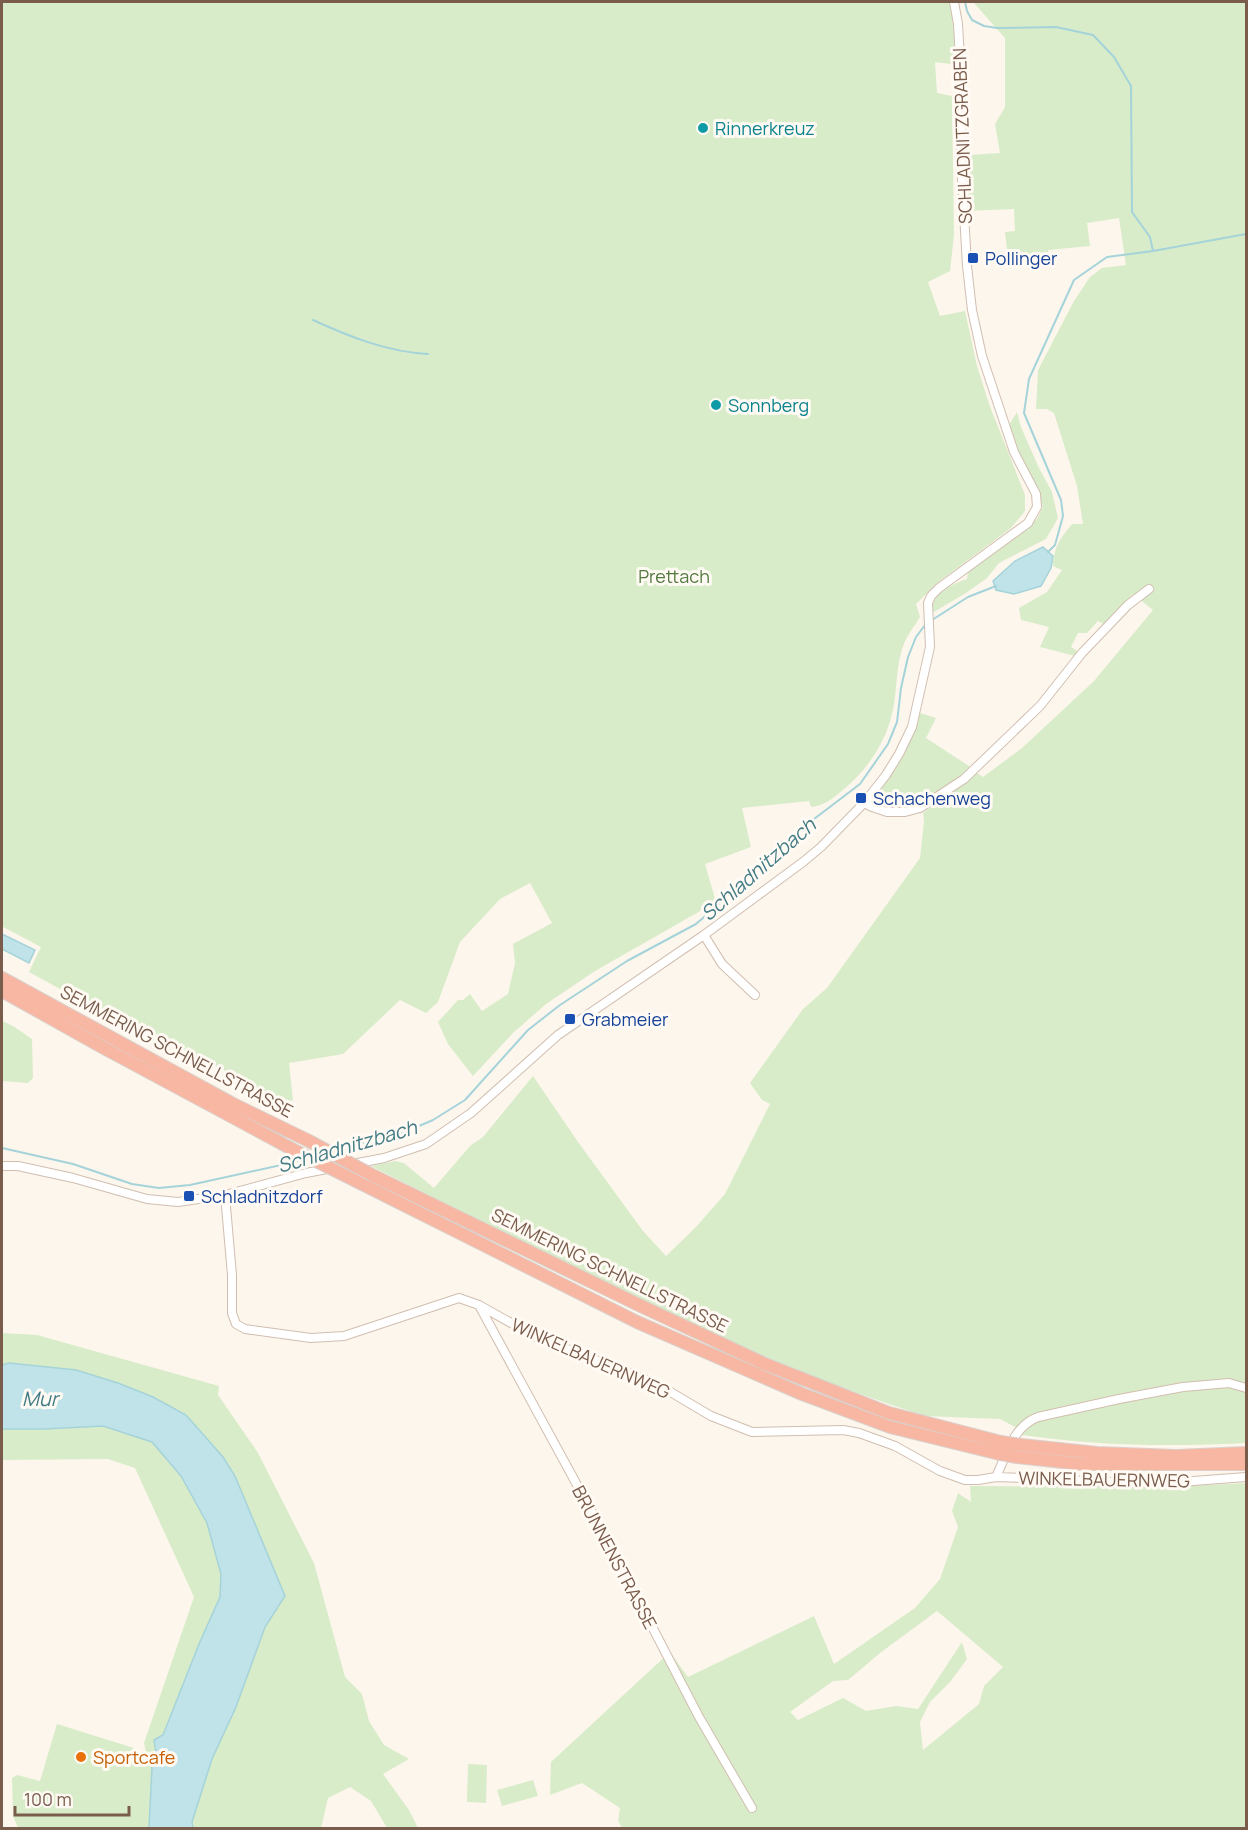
<svg xmlns="http://www.w3.org/2000/svg" width="1248" height="1830" viewBox="0 0 1248 1830" font-family="Manrope,sans-serif">
	<rect width="100%" height="100%" fill="#fdf6ec"/>
	<path fill="#d8ecc9" fill-rule="evenodd" d="M 2,2 L 950,2 L 958,65 L 935,62 L 937,93 L 952,96 L 954,235 L 950,271 L 928,282 L 940,316 L 965,311 L 977,366 L 989,404 L 1025,495 L 1025,511 L 1011,528 L 937,583 L 916,604 L 920,617 C 915,625 909,633 905,641 C 895,664 898,690 892,714 C 885,744 866,771 843,790 C 833,798 824,806 811,807 L 809,801 L 742,808 L 751,847 L 705,864 L 716,902 L 595,971 L 546,1004 L 513,1033 L 473,1076 L 448,1044 L 438,1022 L 458,1000 L 463,1000 L 470,994 L 482,1011 L 508,994 L 515,963 L 513,944 L 552,923 L 530,883 L 500,899 L 460,942 L 438,1002 L 426,1013 L 400,1000 L 343,1054 L 289,1063 L 293,1100 L 279,1103 L 245,1081 L 180,1048 L 128,1026 L 29,972 L 41,947 L 3,927 L 2,929 Z
		M 973,2 L 1246,2 L 1246,1443 C 1169,1447 1092,1446 1016,1434 L 1019,1429 L 1000,1419 L 924,1416 L 802,1374 L 709,1333 L 593,1278 L 371,1166 L 395,1161 L 404,1163 L 434,1188 L 470,1146 L 483,1137 L 533,1076 L 578,1142 L 643,1231 L 666,1256 L 695,1228 L 725,1194 L 770,1104 L 762,1100 L 750,1083 L 803,1009 L 827,988 L 920,858 L 924,821 L 923,813 L 977,773 L 983,777 L 1022,748 L 1094,681 L 1153,610 L 1133,594 L 1103,624 L 1098,621 L 1087,633 L 1078,633 L 1071,647 L 1079,652 L 1075,656 L 1040,647 L 1049,627 L 1021,620 L 1019,608 L 1047,592 L 1062,570 L 1053,566 C 1054,546 1060,539 1072,524 L 1083,524 L 1077,486 L 1054,413 L 1047,409 L 1036,409 L 1038,370 L 1074,301 L 1090,277 L 1102,268 L 1126,265 L 1119,218 L 1087,223 L 1090,246 L 1048,250 L 1049,262 L 1009,266 L 1005,232 L 1015,231 L 1014,209 L 968,211 L 968,155 L 1000,153 L 995,124 L 1005,107 L 1005,38 Z
		M 1017,412 L 1021,427 L 1038,466 L 1052,492 L 1058,518 L 1046,539 L 999,563 L 987,578 L 966,593 L 934,612 L 931,608 C 936,592 952,584 967,579 L 968,572 L 1021,534 L 1037,519 L 1043,507 C 1035,478 1015,454 1009,425 Z
		M 920,713 L 936,718 L 926,738 L 972,768 C 940,793 915,821 872,802 L 870,801 C 892,774 912,747 920,713 Z
		M 2,1021 L 13,1026 L 32,1039 L 33,1078 L 28,1083 L 2,1081 Z
		M 2,1333 L 37,1335 L 219,1386 L 218,1395 L 258,1453 L 314,1563 L 345,1677 L 362,1694 L 369,1721 L 384,1745 L 409,1759 L 383,1774 L 409,1810 L 418,1828 L 387,1828 L 371,1801 L 350,1787 L 328,1798 L 321,1828 L 193,1828 L 192,1822 L 212,1759 L 236,1707 L 265,1627 L 285,1596 L 235,1476 L 76,1370 L 9,1363 L 2,1365 Z
		M 103,1426 L 152,1442 L 181,1476 L 207,1523 L 221,1574 L 220,1597 L 199,1644 L 163,1735 L 154,1740 L 156,1753 L 152,1767 L 149,1828 L 18,1828 L 13,1816 L 12,1778 L 17,1775 L 40,1781 L 57,1724 L 134,1748 L 133,1756 L 148,1762 L 144,1743 L 194,1597 L 135,1468 L 108,1459 L 2,1460 L 2,1429 L 44,1429 Z
		M 1246,1483 L 1246,1828 L 622,1828 L 618,1821 L 620,1808 L 582,1783 L 550,1795 L 551,1762 L 670,1652 L 688,1677 L 814,1616 L 834,1664 L 915,1608 L 940,1579 L 958,1527 L 952,1511 L 958,1493 L 971,1502 L 970,1486 L 1168,1487 ZM 937,1611 L 1003,1667 L 984,1686 L 979,1704 L 923,1750 L 920,1722 L 930,1702 L 950,1682 L 967,1659 L 962,1642 L 918,1709 L 896,1706 L 866,1711 L 843,1698 L 798,1720 L 790,1712 L 833,1681 L 848,1680 L 880,1653 Z
		M 468,1764 L 487,1765 L 486,1803 L 467,1802 Z
		M 533,1780 L 538,1796 L 502,1806 L 497,1790 Z"/>
	<path fill="#bfe3e8" stroke="#a5d3da" stroke-width="1.5" d="M 1043,547 L 1053,556 L 1051,568 L 1041,586 L 1014,594 L 996,590 L 993,581 L 1015,561 Z
		M 2,934 L 35,950 L 29,963 L 2,949 Z
		M 9,1363 L 76,1370 L 118,1383 L 153,1397 L 186,1415 L 223,1457 L 235,1476 L 285,1596 L 265,1627 L 236,1707 L 212,1759 L 192,1822 L 193,1828 L 149,1828 L 152,1767 L 156,1753 L 154,1740 L 163,1735 L 199,1644 L 220,1597 L 221,1574 L 207,1523 L 181,1476 L 152,1442 L 103,1426 L 44,1429 L 2,1429 L 2,1365 Z"/>
	<g fill="none" stroke-linecap="round" stroke-linejoin="round">
		<path stroke="#a5d3da" stroke-width="2" d="M 965,2 L 967,11 L 972,20 L 984,26 L 997,28 L 1056,27 L 1093,35 L 1114,57 L 1131,86 L 1132,212 L 1150,237 L 1153,251 L 1107,257 L 1074,280 L 1029,379 L 1024,413 L 1061,500 L 1063,516 L 1055,545 L 1048,552
			M 1153,251 L 1246,234
			M 313,320 C 350,337 388,352 428,354
			M 932,620 L 968,597 L 996,586
			M 2,1148 L 73,1164 L 132,1184 L 159,1188 L 190,1185 L 304,1160
			M 338,1150 L 405,1132 L 433,1120 L 465,1100 L 528,1030 L 560,1005 L 627,961 L 696,924 L 725,899 L 772,851 L 860,784 L 888,744 L 897,722 L 901,688 L 908,657 L 916,637 L 925,625"/>
		<defs>
			<path id="minor" d="M 864,803 L 872,807 L 887,812 L 905,812 L 920,808 L 964,779 L 1040,706 L 1082,653 L 1128,605 L 1149,589
				M 704,935 L 722,964 L 755,995
				M 2,1166 L 18,1166 L 73,1178 L 147,1199 L 178,1202 L 225,1195 L 306,1173 L 384,1158 L 426,1144 L 471,1113 L 558,1035 L 704,935 L 803,862 L 821,847 L 864,803 L 886,775 L 899,754 L 912,727 L 930,647 L 928,603 L 931,596 L 939,588 L 1028,523 L 1037,507 L 1036,494 L 1014,452 L 982,356 L 972,310 L 967,266 L 961,159 L 962,96 L 958,24 L 954,2
				M 225,1195 L 232,1275 L 232,1313 L 236,1324 L 245,1329 L 311,1338 L 344,1336 L 459,1298 L 479,1305 L 536,1337 L 657,1384 L 711,1416 L 752,1432 L 843,1430 L 859,1433 L 895,1446 L 940,1471 L 965,1480 L 978,1480 L 996,1477 L 1024,1478 L 1128,1483 L 1180,1482 L 1246,1477
				M 480,1307 L 606,1538 L 699,1717 L 752,1808
				M 996,1477 C 1006,1456 1013,1426 1038,1417 L 1119,1399 L 1183,1387 L 1229,1383 L 1246,1388"/>
			<path id="highway" d="M 2,978 L 233,1104 L 309,1141
				M 2,991 L 102,1047 L 292,1149
				M 372,1175 L 643,1307 L 765,1364 L 889,1413 L 1001,1442
				M 358,1182 L 637,1322 L 802,1394 L 890,1427 L 996,1453
				M 1021,1445 L 1097,1453 L 1176,1456 L 1246,1453
				M 1017,1457 L 1082,1464 L 1246,1464"/>
		</defs>
		<use href="#minor" stroke="#d1beb0" stroke-width="10"/>
		<use href="#highway" stroke="#dad1cd" stroke-width="14"/>
		<use href="#minor" stroke="#fff" stroke-width="8"/>
		<use href="#highway" stroke="#f7b7a3" stroke-width="12"/>
		<defs>
			<path id="highway-bridge" d="M 309,1141 L 372,1175
				M 292,1149 L 358,1182
				M 1001,1442 L 1021,1445
				M 996,1453 L 1017,1457"/>
		</defs>
		<use href="#highway-bridge" stroke="#dad1cd" stroke-width="14" stroke-linecap="butt"/>
		<use href="#highway-bridge" stroke="#f7b7a3" stroke-width="12"/>
	</g>
	<g fill="#0f9aa8" stroke="#fffaf3" stroke-width="2">
		<circle cx="703" cy="128" r="6"/>
		<circle cx="716" cy="405" r="6"/>
	</g>
	<g fill="#1a4fb4" stroke="#fffaf3" stroke-width="2">
		<rect x="967" y="252" width="12" height="12" rx="3"/>
		<rect x="855" y="792" width="12" height="12" rx="3"/>
		<rect x="564" y="1013" width="12" height="12" rx="3"/>
		<rect x="183" y="1190" width="12" height="12" rx="3"/>
	</g>
	<circle fill="#e8710a" stroke="#fffaf3" stroke-width="2" cx="81" cy="1757" r="6"/>
	<g text-anchor="middle" dominant-baseline="central" stroke-width="6" stroke-linejoin="round" paint-order="stroke">
		<g font-size="18" fill="#0d838f" stroke="#fffaf3" text-anchor="start">
			<text x="715" y="128">Rinnerkreuz</text>
			<text x="728" y="405">Sonnberg</text>
		</g>
		<g font-size="18" fill="#7a5c4d" stroke="#fffaf3">
			<text transform="translate(962 136) rotate(-92)">SCHLADNITZGRABEN</text>
			<text transform="translate(177 1051) rotate(28)">SEMMERING SCHNELLSTRASSE</text>
			<text transform="translate(610 1270) rotate(26)">SEMMERING SCHNELLSTRASSE</text>
			<text transform="translate(591 1358) rotate(24)">WINKELBAUERNWEG</text>
			<text transform="translate(1104 1479) rotate(1)">WINKELBAUERNWEG</text>
			<text transform="translate(615 1557) rotate(62)">BRUNNENSTRASSE</text>
		</g>
		<g font-size="18" fill="#164399" stroke="#fffaf3" text-anchor="start">
			<text x="985" y="258">Pollinger</text>
			<text x="873" y="798">Schachenweg</text>
			<text x="582" y="1019">Grabmeier</text>
			<text x="201" y="1196">Schladnitzdorf</text>
		</g>
		<g font-size="18" fill="#537a41" stroke="#fffaf3">
			<text x="674" y="576">Prettach</text>
		</g>
		<g font-size="18" fill="#c56008" stroke="#fffaf3" text-anchor="start">
			<text x="93" y="1757">Sportcafe</text>
		</g>
		<g font-size="20" font-style="italic" fill="#437c86" stroke="#fffaf3">
			<text transform="translate(758 869) rotate(-41)">Schladnitzbach</text>
			<text transform="translate(347 1146) rotate(-16)">Schladnitzbach</text>
			<text x="40" y="1398">Mur</text>
		</g>
	</g>
	<rect width="1248" height="1830" fill="none" stroke="#7a5c4d" stroke-width="6"/>
	<path d="M15 1806v9h114v-9" fill="none" stroke="#7a5c4d" stroke-width="3"/>
	<text x="24" y="1806" font-size="18" fill="#7a5c4d" stroke="#fffaf3" stroke-width="4.5" paint-order="stroke">100 m</text>
</svg>
